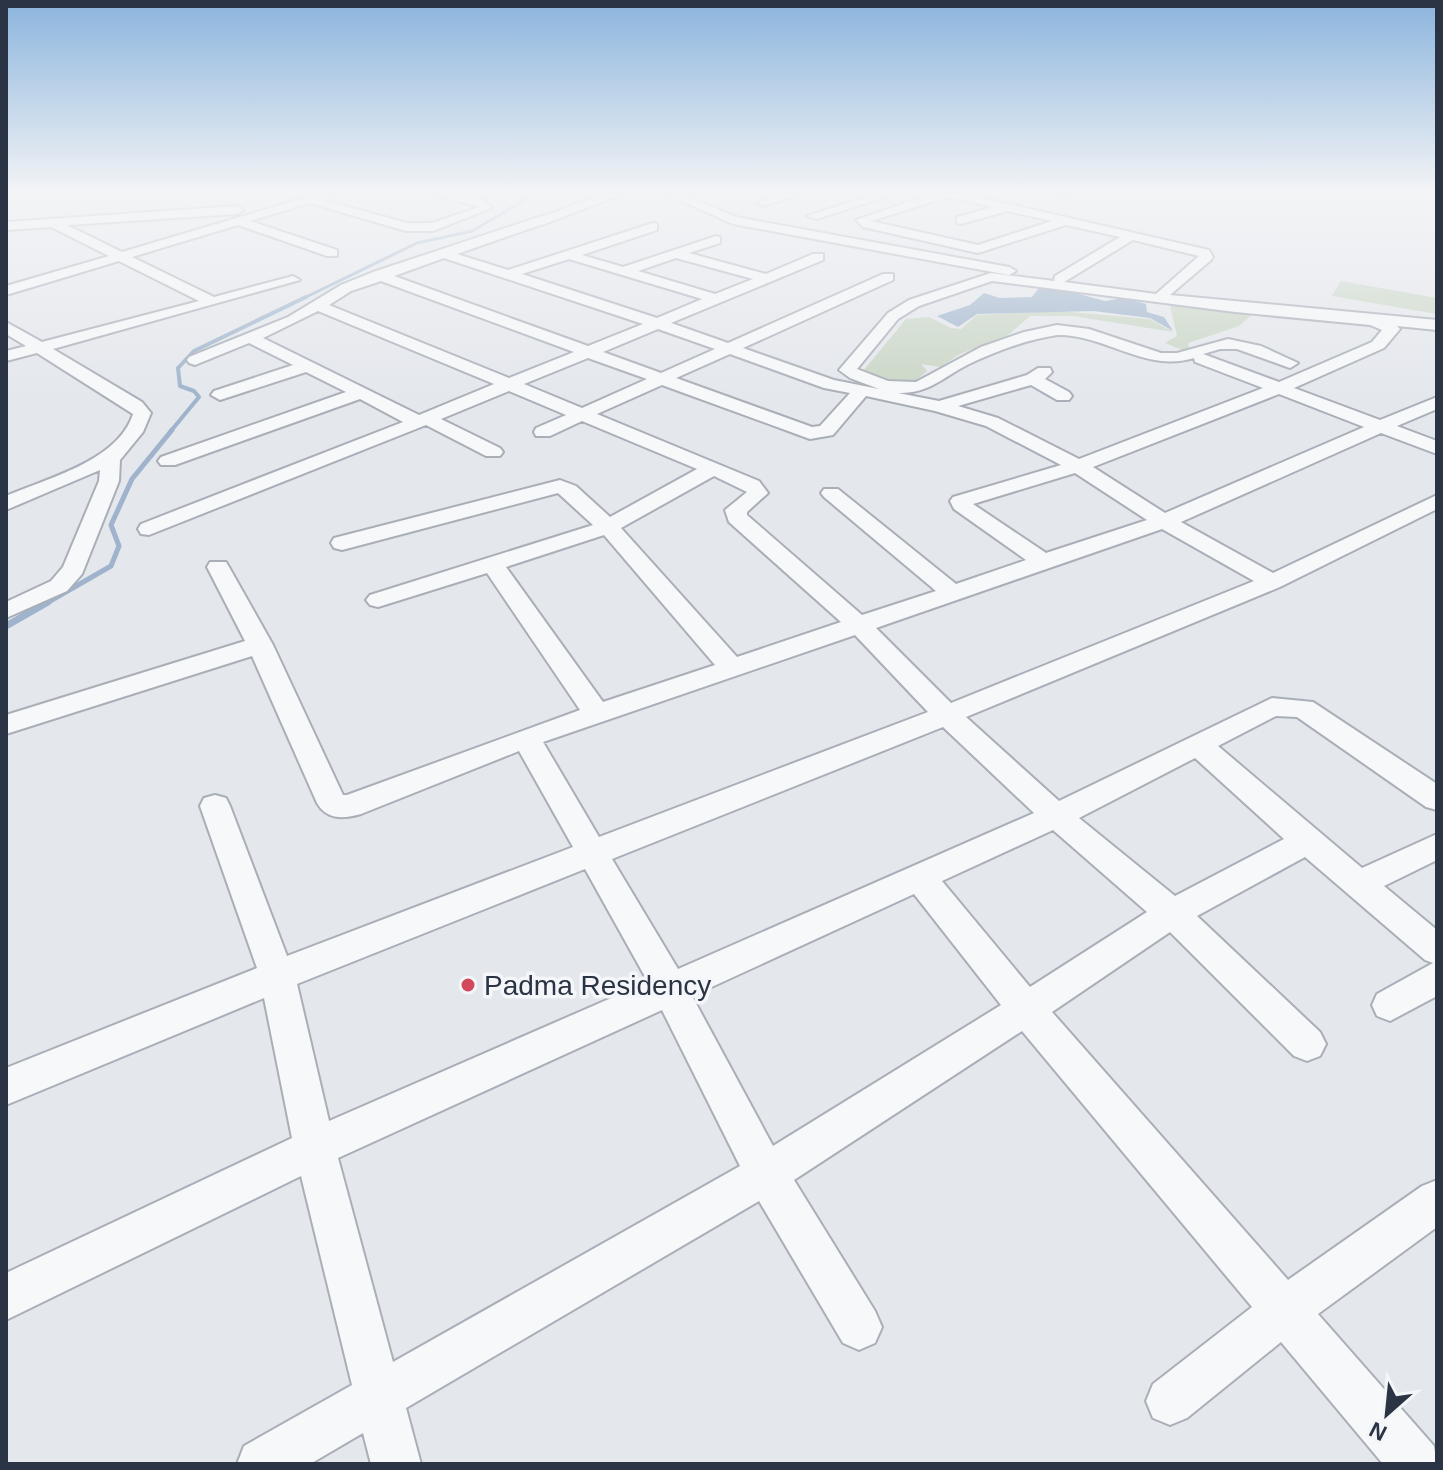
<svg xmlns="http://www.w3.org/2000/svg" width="1443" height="1470" viewBox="0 0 1443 1470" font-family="Helvetica,sans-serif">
	<rect width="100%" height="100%" fill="#e4e7ec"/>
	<path fill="#c9d6c5" d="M 1341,281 L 1437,298 L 1437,314 L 1332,296 Z
		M 1169,301 L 1254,313 L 1239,326 L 1188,343 L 1190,353 L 1165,343 L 1177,336 Z
		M 1059,311 L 1150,319 L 1173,332 L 1073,316 L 1030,316 L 1007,336 L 960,354 L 940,367 L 921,364 L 927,371 L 913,383 L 859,376 L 906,319 L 929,317 L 951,328 L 961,329 L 977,315 Z"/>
	<path fill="#9fb4cc" d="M 1042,284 L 1105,301 L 1125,298 L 1146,304 L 1147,312 L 1164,317 L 1173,331 L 1150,318 L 1093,311 L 977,314 L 958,327 L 937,316 L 970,305 L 984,293 L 1000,298 L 1032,297 Z"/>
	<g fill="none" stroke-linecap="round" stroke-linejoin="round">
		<path stroke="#9fb4cc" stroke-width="3" d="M 302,299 L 417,243 L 472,231 L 525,200 L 528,194"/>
		<path stroke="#9fb4cc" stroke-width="4" d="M 170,432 L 199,397 L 194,391 L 180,386 L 178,368 L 194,351 L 306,297"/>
		<path stroke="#9fb4cc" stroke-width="5" d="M 45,604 L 111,566 L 119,546 L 111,525 L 132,479 L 172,430"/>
		<path stroke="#9fb4cc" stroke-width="7" d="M 6,626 L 48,602"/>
		<defs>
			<path id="minor" d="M 317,194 L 335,194 L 323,200 L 407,223 L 432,223 L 479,207 L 434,194 C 452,194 481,193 492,208 L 433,231 L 406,231 L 310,203 L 250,221 L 337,250 L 337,256 L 327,256 L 238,225 L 132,257 L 214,297 L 293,276 L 300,280 L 53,349 L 142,402 L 151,413 L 143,432 L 120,460 L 119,481 L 82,574 L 67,591 L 6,618 L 6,602 L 51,581 L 63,567 L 99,481 L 100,470 L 6,510 L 6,496 C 48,478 118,461 133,414 L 37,353 L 6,361 L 6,351 L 26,346 L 6,334 L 6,322 L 42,342 L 199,301 L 119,261 L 6,295 L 6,286 L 109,256 L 51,227 L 6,230 L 6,222 L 237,206 L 243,210 L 237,214 L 67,225 L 122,252 Z
				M 666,194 L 682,194 L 736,217 L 1009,267 L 1016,271 L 1009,275 L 733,224 Z
				M 783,194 L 802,194 L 763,206 L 757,203 Z
				M 876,194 L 891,195 L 817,219 L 807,216 Z
				M 931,194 L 965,194 L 1209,250 L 1213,257 L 1211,260 L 1170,295 L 1437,320 L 1437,330 L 1397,326 L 1400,329 L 1384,348 L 1294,388 L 1380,420 L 1437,397 L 1437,409 L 1397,426 L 1437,441 L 1437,454 L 1381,433 L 1181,522 L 1273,573 L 1437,495 L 1437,509 L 1280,587 L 966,717 L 1059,801 L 1272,698 L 1313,702 L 1437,784 L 1437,810 L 1426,807 L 1297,717 L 1276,716 L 1218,746 L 1362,868 L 1437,834 L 1437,860 L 1384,886 L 1437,930 L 1437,996 L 1390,1021 L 1377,1016 L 1372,1005 L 1377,994 L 1433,963 L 1425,960 L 1305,857 L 1197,916 L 1320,1032 L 1326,1044 L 1320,1056 L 1307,1061 L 1294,1056 L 1170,932 L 1052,1012 L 1288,1280 L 1422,1186 L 1437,1180 L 1437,1227 L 1318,1314 L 1434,1446 L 1437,1464 L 1383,1464 L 1281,1342 L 1187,1418 L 1170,1425 L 1153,1418 L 1146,1401 L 1153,1384 L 1252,1307 L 1022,1031 L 794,1180 L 875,1311 L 882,1327 L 875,1343 L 859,1350 L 843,1343 L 759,1201 L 406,1408 L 421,1464 L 371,1464 L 363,1433 L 310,1464 L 237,1464 L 244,1446 L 352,1385 L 301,1176 L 6,1320 L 6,1273 L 292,1138 L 264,998 L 6,1105 L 6,1068 L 257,968 L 200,806 L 204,798 L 215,795 L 226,798 L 230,806 L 287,956 L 573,847 L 519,751 L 361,814 C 343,819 327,820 317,803 L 252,656 L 6,734 L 6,715 L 245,641 L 207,567 L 210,562 L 226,562 L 229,567 L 273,645 L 343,795 L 347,795 L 580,710 L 487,573 L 378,607 L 370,605 L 366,600 L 370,595 L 593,525 L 558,493 L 342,550 L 334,548 L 331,543 L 334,538 L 560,480 L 576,486 L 610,517 L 697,469 L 582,421 L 550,436 L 536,436 L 534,432 L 536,428 L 566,415 L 509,391 L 441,419 L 500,448 L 503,452 L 500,456 L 486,456 L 426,425 L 149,535 L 141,534 L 138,529 L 141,524 L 403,422 L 360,399 L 175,465 L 161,465 L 158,461 L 161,457 L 346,392 L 306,372 L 220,400 L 211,395 L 214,391 L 293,365 L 249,343 L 195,365 L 189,363 L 187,360 L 189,357 L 288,317 L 341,285 L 373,272 L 542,216 L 546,217 L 546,223 L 457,254 L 508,270 L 653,223 L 657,224 L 657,230 L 582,255 L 623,267 L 716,236 L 720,237 L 720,243 L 689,253 L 766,274 L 813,254 L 823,254 L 823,260 L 671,323 L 728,343 L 883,274 L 893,274 L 893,280 L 743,348 L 834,380 L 879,389 L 850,378 L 839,370 L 888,313 L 909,300 L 991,273 L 1054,281 L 1055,276 L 1120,237 L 1066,225 L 978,253 L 863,227 L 856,220 ZM 947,197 L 993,207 L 957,217 L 957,223 L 961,224 L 1007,211 L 1052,221 L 978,245 L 871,221 ZM 1133,240 L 1199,256 L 1156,294 L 1064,282 ZM 444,258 L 643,324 L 588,346 L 394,276 ZM 676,258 L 753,279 L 715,294 L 638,271 ZM 569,259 L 702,299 L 657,318 L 522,274 ZM 381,281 L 574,352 L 509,378 L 329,305 L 351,291 ZM 992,281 L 1235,312 L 1370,325 L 1382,330 L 1372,342 L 1279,382 L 1203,354 L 1220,349 L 1237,349 L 1290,368 L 1298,363 L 1261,346 L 1228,339 L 1177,353 L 1161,353 L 1089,329 L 1057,325 L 1024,332 L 981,347 L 916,382 L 888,381 L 857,369 L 898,319 L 919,306 ZM 318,311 L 494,384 L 419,415 L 263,338 ZM 658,329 L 715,349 L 661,373 L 603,352 ZM 1057,335 C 1106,334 1144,373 1194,358 L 1195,362 L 1263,388 L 1079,459 L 998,418 L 958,406 L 1031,385 L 1057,400 L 1069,400 L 1072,396 L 1069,392 L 1045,379 L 1052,372 L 1050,368 L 1038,368 L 1027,375 L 939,401 L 898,393 C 928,394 942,378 967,365 C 996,351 1025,340 1057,335 ZM 730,354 L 824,388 L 850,393 L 820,426 L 812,427 L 676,378 ZM 588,358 L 647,379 L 582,408 L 524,384 ZM 662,385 L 810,439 L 833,435 L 866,396 L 935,411 L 986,426 L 1061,465 L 953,497 L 950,501 L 954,509 L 1026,560 L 956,584 L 838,489 L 824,489 L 821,493 L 824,497 L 936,591 L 862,615 L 747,515 L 747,512 L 768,493 L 759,481 L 597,414 ZM 1279,394 L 1364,427 L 1165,513 L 1093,467 ZM 1075,473 L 1147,520 L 1046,553 L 973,504 ZM 714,476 L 747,492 L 725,510 L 729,522 L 841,622 L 737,657 L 621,528 ZM 1162,529 L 1254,581 L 951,703 L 876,628 ZM 604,535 L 715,665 L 603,702 L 506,567 ZM 855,635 L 928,712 L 599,837 L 543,742 ZM 943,727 L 1034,813 L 678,969 L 612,859 ZM 1195,758 L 1284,839 L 1175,896 L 1079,818 ZM 1053,830 L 1147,912 L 1030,987 L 942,881 ZM 585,869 L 648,982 L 329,1121 L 297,984 ZM 914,894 L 1001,1005 L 773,1146 L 692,996 ZM 662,1010 L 740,1166 L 393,1362 L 338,1158 Z
				M 1059,194 L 1073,194 L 1067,197 Z"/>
			<path id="tertiary" d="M 602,194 L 623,194 L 547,223 L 542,225 L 534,220 Z"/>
		</defs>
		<use href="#minor" stroke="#a9aeb7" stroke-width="4"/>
		<use href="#tertiary" stroke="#a9aeb7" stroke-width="4"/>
		<use href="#minor" fill="#f7f8fa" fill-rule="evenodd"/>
		<use href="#tertiary" fill="#f7f8fa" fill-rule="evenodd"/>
	</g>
	<linearGradient id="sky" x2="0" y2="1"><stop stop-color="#8bb4dd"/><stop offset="0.48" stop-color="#f3f4f6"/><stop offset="1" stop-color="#f3f4f6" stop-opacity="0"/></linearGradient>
	<rect width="1443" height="400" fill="url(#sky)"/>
	<circle fill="#d1495b" stroke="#f4f6f9" stroke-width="3" cx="468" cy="985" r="8"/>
	<g text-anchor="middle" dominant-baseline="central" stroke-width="7" stroke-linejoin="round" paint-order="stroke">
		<g font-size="28" fill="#2b3445" stroke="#f4f6f9" text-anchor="start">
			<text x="484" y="985">Padma Residency</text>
		</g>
	</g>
	<rect width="1443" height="1470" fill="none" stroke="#2b3445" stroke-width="16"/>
	<g transform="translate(1387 1414) rotate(207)" stroke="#f4f6f9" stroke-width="6" paint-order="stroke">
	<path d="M0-6L14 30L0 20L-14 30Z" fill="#2b3445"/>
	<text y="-12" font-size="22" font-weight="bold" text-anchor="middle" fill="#2b3445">N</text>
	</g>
</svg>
